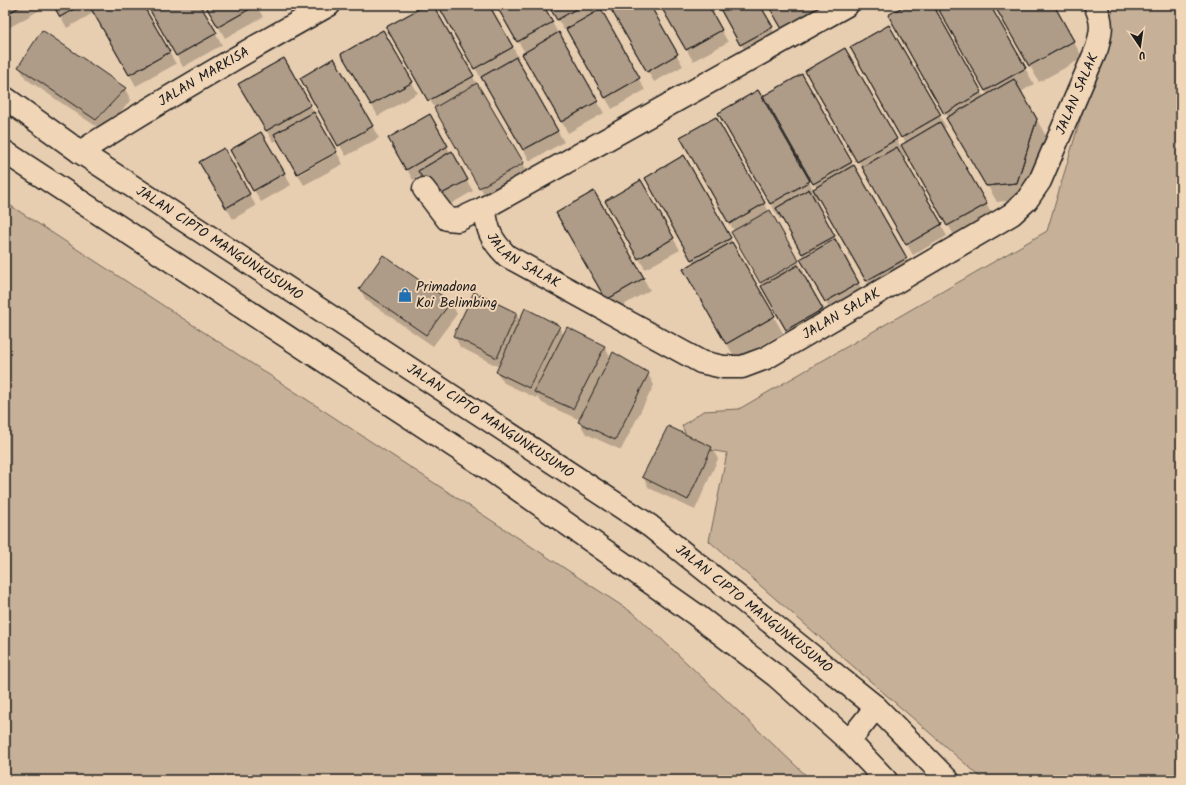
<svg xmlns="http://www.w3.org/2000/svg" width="1186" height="785" viewBox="0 0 1186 785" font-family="Kalam,sans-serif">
	<rect width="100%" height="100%" fill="#e8ceb1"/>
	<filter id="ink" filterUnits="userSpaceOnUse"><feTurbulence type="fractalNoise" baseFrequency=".025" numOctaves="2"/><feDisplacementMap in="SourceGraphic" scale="8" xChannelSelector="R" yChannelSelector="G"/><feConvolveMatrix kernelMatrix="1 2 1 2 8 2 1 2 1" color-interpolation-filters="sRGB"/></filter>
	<g filter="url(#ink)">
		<path fill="#c6b098" stroke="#71665a" d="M 1111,5 L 1181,5 L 1181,780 L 984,780 L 709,541 L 727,453 L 691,447 L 682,426 L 703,411 L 739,409 L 1047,231 L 1113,9 Z
			M 5,202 L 636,615 L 811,780 L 5,780 Z"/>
		<path fill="#0003" d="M 5,5 L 37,5 L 40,10 L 5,30 Z
			M 54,5 L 142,5 L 176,64 L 136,86 L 95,12 L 67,28 Z
			M 148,5 L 199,5 L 222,45 L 183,67 Z
			M 206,5 L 256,5 L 263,17 L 225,38 Z
			M 428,5 L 432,5 L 529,175 L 487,199 L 388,27 Z
			M 439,5 L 488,5 L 519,58 L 517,60 L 564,142 L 530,161 L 483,79 L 482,80 Z
			M 497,5 L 542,5 L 604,113 L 568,133 L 523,54 L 525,53 Z
			M 549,5 L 601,5 L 603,9 L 600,10 L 645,90 L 612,109 L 567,29 L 564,30 Z
			M 607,5 L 648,5 L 683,66 L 654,82 L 613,11 L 611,12 Z
			M 661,5 L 707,5 L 728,42 L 693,61 Z
			M 719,5 L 759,5 L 778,39 L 748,56 Z
			M 908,5 L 932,5 L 984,97 L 988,95 L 937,5 L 989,5 L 1034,84 L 1021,92 L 1046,136 L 1026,199 L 997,202 L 889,16 Z
			M 995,5 L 1052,5 L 1083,58 L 1039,82 Z
			M 888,26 L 946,127 L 943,129 L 993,216 L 955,237 L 902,145 L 906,143 L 851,48 Z
			M 383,31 L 418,93 L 378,116 L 342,54 Z
			M 845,49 L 906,156 L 903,158 L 947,236 L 913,255 L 806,71 Z
			M 284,59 L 317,117 L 273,142 L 240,84 Z
			M 334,60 L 379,138 L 346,156 L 301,78 Z
			M 19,67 L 125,89 L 131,100 L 103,131 L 26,79 Z
			M 801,75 L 916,275 L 876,297 L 819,198 L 814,200 L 841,247 L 839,248 L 865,295 L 832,313 L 801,260 L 805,257 L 783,218 L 780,220 L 719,113 L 758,92 L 814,190 L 817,188 L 764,96 Z
			M 429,116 L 473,191 L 442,209 L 422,175 L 413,180 L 389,138 Z
			M 715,118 L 804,272 L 802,274 L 828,321 L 793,340 L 732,233 L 734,231 L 681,138 Z
			M 261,133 L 291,185 L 261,202 L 231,150 Z
			M 223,149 L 256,206 L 233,219 L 200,162 Z
			M 337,153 L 343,164 L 304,185 L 298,175 Z
			M 684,157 L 783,333 L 736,360 L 685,269 L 695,264 L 646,179 Z
			M 641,182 L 680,250 L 645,269 L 606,201 Z
			M 594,192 L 650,290 L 613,311 L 557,213 Z
			M 360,289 L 451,302 L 457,314 L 433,346 L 366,300 Z
			M 516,314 L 521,321 L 559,327 L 564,335 L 605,347 L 611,359 L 648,374 L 654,385 L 621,450 L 586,434 L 579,422 L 580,420 L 542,403 L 537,396 L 536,398 L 504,383 L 497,372 L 499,367 L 460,347 L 454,335 Z
			M 669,427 L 712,448 L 718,459 L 695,510 L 649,488 L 643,477 Z"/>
		<path fill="#af9c88" stroke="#1c1c1c" d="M 5,5 L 23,5 L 5,15 Z
			M 5,5 L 23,5 L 5,15 Z
			M 53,5 L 81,5 L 60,17 Z
			M 53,5 L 81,5 L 60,17 Z
			M 89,5 L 143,5 L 170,52 L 129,75 Z
			M 89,5 L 143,5 L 170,52 L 129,75 Z
			M 147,5 L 200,5 L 217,33 L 176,56 Z
			M 147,5 L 200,5 L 217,33 L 176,56 Z
			M 205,5 L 257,5 L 218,27 Z
			M 205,5 L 257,5 L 218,27 Z
			M 426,5 L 433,5 L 474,76 L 428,101 L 386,27 Z
			M 426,5 L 433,5 L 474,76 L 428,101 L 386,27 Z
			M 438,5 L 489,5 L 513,47 L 474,69 Z
			M 438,5 L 489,5 L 513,47 L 474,69 Z
			M 496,5 L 543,5 L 553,22 L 517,42 Z
			M 496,5 L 543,5 L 553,22 L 517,42 Z
			M 548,5 L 583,5 L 557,20 Z
			M 548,5 L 583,5 L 557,20 Z
			M 612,5 L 650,5 L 678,54 L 647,72 L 609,6 Z
			M 612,5 L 650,5 L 678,54 L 647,72 L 609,6 Z
			M 660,5 L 708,5 L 722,30 L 686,50 Z
			M 660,5 L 708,5 L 722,30 L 686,50 Z
			M 718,5 L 760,5 L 773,27 L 740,45 Z
			M 718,5 L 760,5 L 773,27 L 740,45 Z
			M 768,5 L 820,5 L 822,8 L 782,29 Z
			M 768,5 L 820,5 L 822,8 L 782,29 Z
			M 906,5 L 933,5 L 982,92 L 944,114 L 888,15 Z
			M 906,5 L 933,5 L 982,92 L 944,114 L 888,15 Z
			M 936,5 L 990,5 L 1026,68 L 985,91 Z
			M 936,5 L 990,5 L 1026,68 L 985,91 Z
			M 994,5 L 1054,5 L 1074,41 L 1029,66 Z
			M 994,5 L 1054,5 L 1074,41 L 1029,66 Z
			M 601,9 L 640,78 L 605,98 L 566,29 Z
			M 601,9 L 640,78 L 605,98 L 566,29 Z
			M 889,25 L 941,115 L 901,138 L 850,47 Z
			M 889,25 L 941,115 L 901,138 L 850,47 Z
			M 42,30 L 126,88 L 96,120 L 18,67 Z
			M 383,30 L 413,82 L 371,105 L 341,54 Z
			M 383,30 L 413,82 L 371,105 L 341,54 Z
			M 559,32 L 598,101 L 561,122 L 522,54 Z
			M 559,32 L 598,101 L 561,122 L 522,54 Z
			M 845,48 L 897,139 L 857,162 L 805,71 Z
			M 845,48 L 897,139 L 857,162 L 805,71 Z
			M 516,57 L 558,131 L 523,150 L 481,77 Z
			M 516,57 L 558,131 L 523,150 L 481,77 Z
			M 284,58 L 311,105 L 266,131 L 238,84 Z
			M 284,58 L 311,105 L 266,131 L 238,84 Z
			M 334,58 L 373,126 L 338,146 L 300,78 Z
			M 334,58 L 373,126 L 338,146 L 300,78 Z
			M 802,74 L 852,162 L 813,184 L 763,96 Z
			M 802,74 L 852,162 L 813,184 L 763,96 Z
			M 1014,79 L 1037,119 L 1017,183 L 986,186 L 946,118 Z
			M 1014,79 L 1037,119 L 1017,183 L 986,186 L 946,118 Z
			M 477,83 L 524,163 L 479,188 L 434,108 Z
			M 758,90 L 810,181 L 770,204 L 718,113 Z
			M 758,90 L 810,181 L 770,204 L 718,113 Z
			M 314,112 L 337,152 L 297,174 L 274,134 Z
			M 314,112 L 337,152 L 297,174 L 274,134 Z
			M 430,114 L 448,146 L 406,170 L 388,138 Z
			M 430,114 L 448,146 L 406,170 L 388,138 Z
			M 716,117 L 765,203 L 729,224 L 680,137 Z
			M 716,117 L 765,203 L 729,224 L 680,137 Z
			M 940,122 L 987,204 L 947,226 L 901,145 Z
			M 940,122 L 987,204 L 947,226 L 901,145 Z
			M 261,132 L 285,173 L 253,191 L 230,150 Z
			M 261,132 L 285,173 L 253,191 L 230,150 Z
			M 897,147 L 942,224 L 906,245 L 862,167 Z
			M 897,147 L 942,224 L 906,245 L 862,167 Z
			M 224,148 L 250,194 L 226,208 L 199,162 Z
			M 224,148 L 250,194 L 226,208 L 199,162 Z
			M 452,151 L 468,180 L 434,198 L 418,171 Z
			M 452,151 L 468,180 L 434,198 L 418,171 Z
			M 684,155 L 731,238 L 691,260 L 645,178 Z
			M 684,155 L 731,238 L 691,260 L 645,178 Z
			M 854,165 L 907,258 L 866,281 L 813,189 Z
			M 854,165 L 907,258 L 866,281 L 813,189 Z
			M 641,180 L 674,238 L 638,259 L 605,201 Z
			M 641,180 L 674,238 L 638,259 L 605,201 Z
			M 809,189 L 835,236 L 802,254 L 776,208 Z
			M 809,189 L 835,236 L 802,254 L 776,208 Z
			M 594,191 L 644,278 L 606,300 L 556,213 Z
			M 594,191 L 644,278 L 606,300 L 556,213 Z
			M 770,210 L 799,261 L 760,283 L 731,232 Z
			M 835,239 L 859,283 L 825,302 L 800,259 Z
			M 835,239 L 859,283 L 825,302 L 800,259 Z
			M 732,242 L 775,316 L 726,344 L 683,269 Z
			M 732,242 L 775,316 L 726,344 L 683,269 Z
			M 383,255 L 451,302 L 426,335 L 359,289 Z
			M 798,265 L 823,309 L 786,330 L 761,286 Z
			M 798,265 L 823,309 L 786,330 L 761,286 Z
			M 474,292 L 517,313 L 497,358 L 453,336 Z
			M 525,308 L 560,326 L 529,388 L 496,372 Z
			M 567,327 L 605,346 L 573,409 L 534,392 Z
			M 613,352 L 649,373 L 615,440 L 578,422 Z
			M 668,426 L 712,447 L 688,500 L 642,477 Z"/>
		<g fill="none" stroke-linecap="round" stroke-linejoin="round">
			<defs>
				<g id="street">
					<path id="s1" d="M 80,152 C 162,100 245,52 329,5"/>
					<path d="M 424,189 L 447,219 L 458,220 L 484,208 L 847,5"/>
					<path id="s2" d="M 484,208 C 488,231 490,239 507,256 L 701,362 L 723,367 L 742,367 L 766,358 L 992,226 L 1012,214 L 1027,200 L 1040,181 L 1097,48 C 1102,30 1103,22 1095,5"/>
				</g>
				<g id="secondary">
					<path id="s3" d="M 5,98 L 80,152 L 650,526 L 876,707 L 948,780"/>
					<path d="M 5,152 L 489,469 L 695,614 L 776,676 L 849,741 L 886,780"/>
					<path d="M 849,741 L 876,707"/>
				</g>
			</defs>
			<use href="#street" stroke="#1c1c1c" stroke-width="25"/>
			<use href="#secondary" stroke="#1c1c1c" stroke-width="25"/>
			<use href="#street" stroke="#f0d5b7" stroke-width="22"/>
			<use href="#secondary" stroke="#f0d5b7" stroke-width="22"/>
		</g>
	</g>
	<defs>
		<symbol id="shop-bare" viewBox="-9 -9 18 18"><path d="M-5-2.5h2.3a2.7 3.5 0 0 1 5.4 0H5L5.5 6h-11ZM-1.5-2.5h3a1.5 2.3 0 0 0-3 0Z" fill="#1f6fb2" stroke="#f0d5b7" stroke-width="2.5" paint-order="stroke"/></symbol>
	</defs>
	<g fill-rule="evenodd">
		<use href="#shop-bare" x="395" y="285" width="20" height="20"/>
	</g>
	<g text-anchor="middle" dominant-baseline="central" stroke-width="4" stroke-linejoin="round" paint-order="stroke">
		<g font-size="14" fill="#1c1c1c" stroke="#f0d5b7">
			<text stroke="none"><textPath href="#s1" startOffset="145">JALAN MARKISA</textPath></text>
			<text stroke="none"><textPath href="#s2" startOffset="766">JALAN SALAK</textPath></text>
			<text stroke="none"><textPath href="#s3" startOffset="259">JALAN CIPTO MANGUNKUSUMO</textPath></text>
			<text stroke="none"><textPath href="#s2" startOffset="70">JALAN SALAK</textPath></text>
			<text stroke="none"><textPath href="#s2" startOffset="430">JALAN SALAK</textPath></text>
			<text stroke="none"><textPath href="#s3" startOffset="583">JALAN CIPTO MANGUNKUSUMO</textPath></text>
			<text stroke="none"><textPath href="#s3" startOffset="907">JALAN CIPTO MANGUNKUSUMO</textPath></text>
		</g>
		<g font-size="14" fill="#1c1c1c" stroke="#f0d5b7" text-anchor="start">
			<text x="416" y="287">Primadona<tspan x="416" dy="16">Koi Belimbing</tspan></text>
		</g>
	</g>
	<rect width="1186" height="785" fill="none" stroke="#f0d5b7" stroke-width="20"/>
	<rect x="10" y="10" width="1166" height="765" fill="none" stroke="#1c1c1c" stroke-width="1.5" filter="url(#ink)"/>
	<g transform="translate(1140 46) rotate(167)" stroke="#f0d5b7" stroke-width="3" paint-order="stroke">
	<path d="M0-3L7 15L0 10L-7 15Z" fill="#1c1c1c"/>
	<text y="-6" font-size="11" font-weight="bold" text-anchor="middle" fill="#1c1c1c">U</text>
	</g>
</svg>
